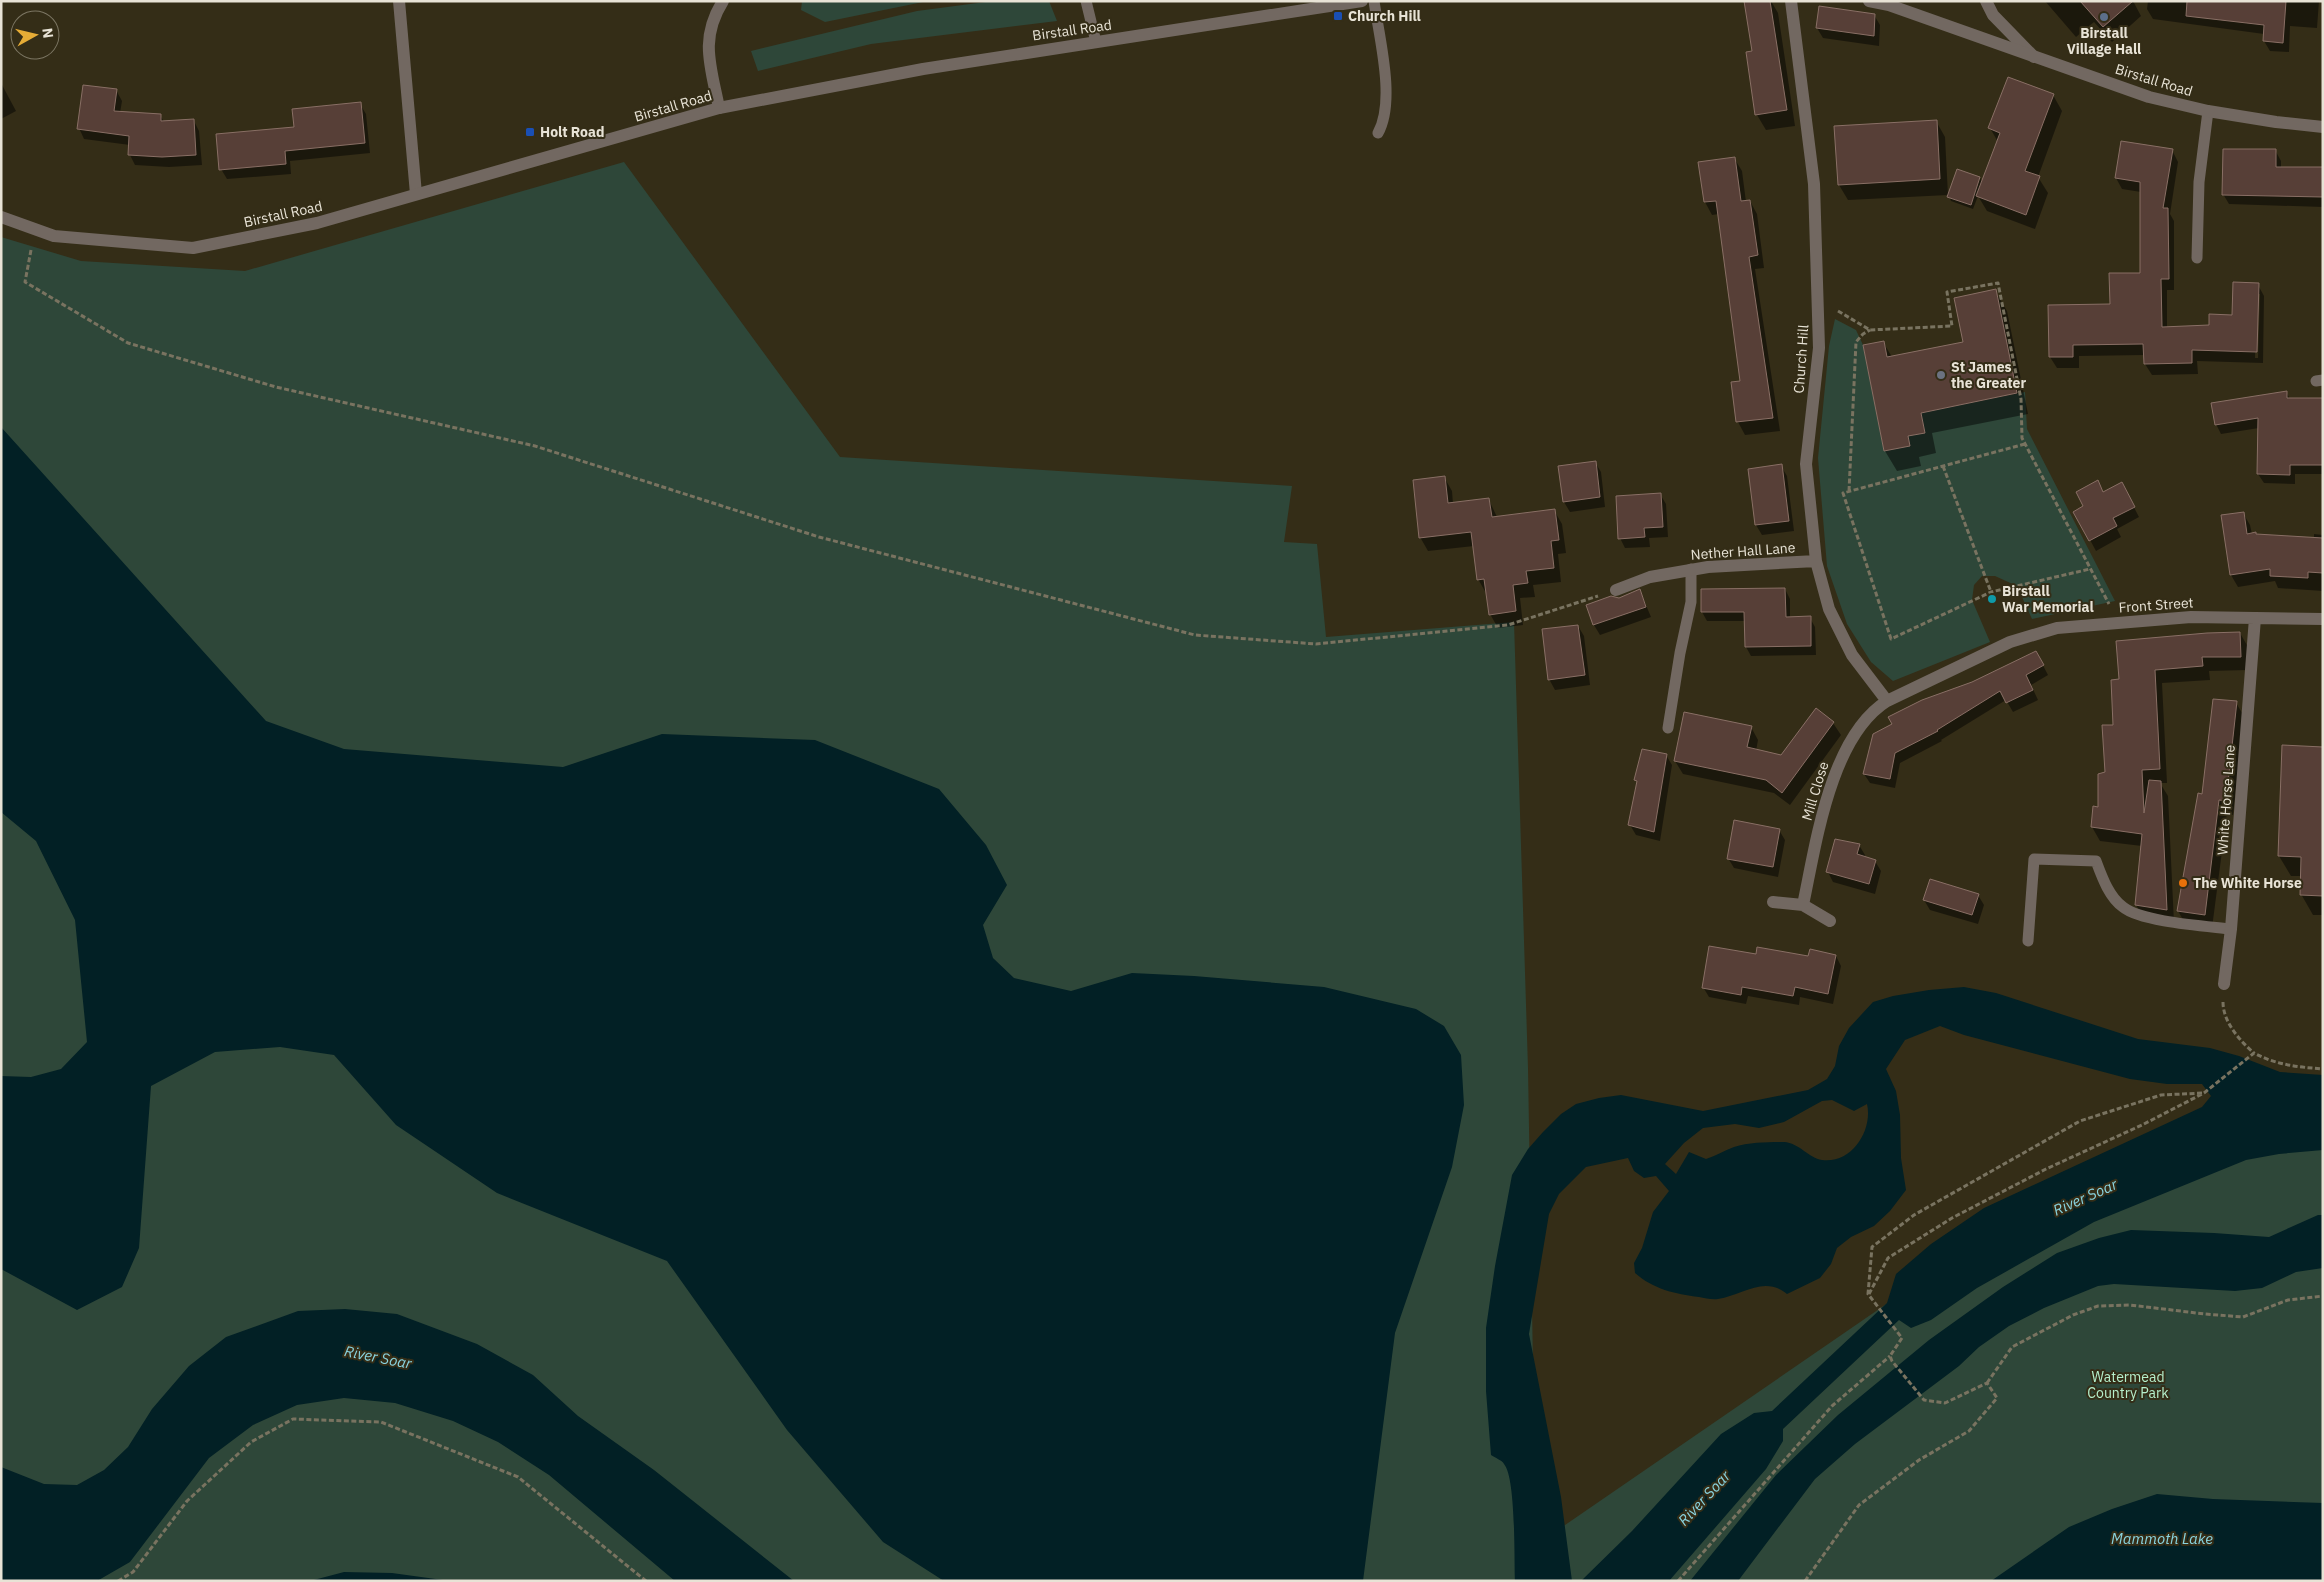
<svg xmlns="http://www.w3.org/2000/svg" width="2324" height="1582" viewBox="0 0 2324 1582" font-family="'IBM Plex Sans',sans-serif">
	<rect width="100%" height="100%" fill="#342d17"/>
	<path fill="#2e4739" d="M 802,1 L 928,1 L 825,22 L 801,10 Z
		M 993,1 L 1049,1 L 1057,21 L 871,44 L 758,71 L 751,51 L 917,11 Z
		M 624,162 L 840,457 L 1292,486 L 1284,542 L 1317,544 L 1326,637 L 1514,622 L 1528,1068 L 1536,1545 L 1946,1263 L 2057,1201 L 2323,1137 L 2323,1581 L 1,1581 L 1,237 L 81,261 L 245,271 Z
		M 1835,319 L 1856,330 L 1863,345 L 1884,451 L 1910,446 L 1908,436 L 1925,433 L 1921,413 L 2025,392 L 2027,429 L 2115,601 L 2032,619 L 2017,586 L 1995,576 L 1982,576 L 1974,585 L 1972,600 L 1990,642 L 1893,681 L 1871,662 L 1847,624 L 1827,566 L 1818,458 L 1829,346 Z"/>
	<path fill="#022025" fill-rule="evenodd" d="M 1,427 L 266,721 L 344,749 L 563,767 L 662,734 L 815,740 L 939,789 L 986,845 L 1007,885 L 983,925 L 993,958 L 1014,978 L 1071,991 L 1132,973 L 1194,976 L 1324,987 L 1416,1009 L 1444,1026 L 1461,1055 L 1464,1105 L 1452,1167 L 1395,1333 L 1363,1581 L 944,1581 L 883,1542 L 787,1430 L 667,1261 L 497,1193 L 396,1125 L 334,1055 L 280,1047 L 215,1052 L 151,1086 L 139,1248 L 122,1287 L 77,1310 L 1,1269 L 1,1076 L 31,1077 L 61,1069 L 87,1042 L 75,920 L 36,841 L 1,812 Z
		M 1964,987 L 1996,993 L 2138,1039 L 2210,1048 L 2239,1056 L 2280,1072 L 2323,1075 L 2323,1150 L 2279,1154 L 2246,1160 L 2094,1222 L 1977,1288 L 1931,1320 L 1911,1328 L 1899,1320 L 1783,1429 L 1783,1441 L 1766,1469 L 1669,1581 L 1581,1581 L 1632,1531 L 1721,1434 L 1754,1413 L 1772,1411 L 1887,1303 L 1896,1274 L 1931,1244 L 1984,1208 L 2202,1107 L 2211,1096 L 2202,1084 L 2167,1084 L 2130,1079 L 1964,1035 L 1940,1026 L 1905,1040 L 1886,1069 L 1896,1091 L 1900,1115 L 1901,1158 L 1906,1190 L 1890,1211 L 1874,1226 L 1851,1237 L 1837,1248 L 1831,1264 L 1820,1278 L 1787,1294 C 1764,1275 1743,1295 1718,1299 C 1712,1300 1705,1298 1699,1297 C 1675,1294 1653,1289 1635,1273 L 1634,1263 L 1642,1248 L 1653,1212 L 1669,1191 L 1656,1176 L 1644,1178 L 1634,1171 L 1628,1158 L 1586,1167 L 1559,1194 L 1549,1214 L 1529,1334 L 1561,1497 L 1572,1581 L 1515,1581 C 1514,1559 1516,1478 1504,1464 C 1502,1460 1495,1458 1491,1455 L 1486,1391 L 1486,1328 L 1495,1266 L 1512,1175 L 1528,1149 L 1543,1132 L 1561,1114 L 1576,1104 L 1599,1098 L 1621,1095 L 1703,1111 L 1808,1090 L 1827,1079 L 1835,1066 L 1839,1046 L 1849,1028 L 1873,1002 L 1893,996 L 1929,990 ZM 1832,1100 L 1854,1111 L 1867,1104 C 1873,1130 1852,1164 1822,1160 C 1809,1158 1799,1143 1784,1142 C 1769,1142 1749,1142 1734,1147 C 1725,1150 1716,1156 1706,1159 L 1689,1152 L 1676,1174 L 1665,1164 L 1684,1143 L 1703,1128 L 1735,1124 L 1759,1128 L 1784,1122 L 1822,1101 Z
		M 2318,1215 L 2323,1215 L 2323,1268 L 2296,1272 L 2262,1288 L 2235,1291 L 2114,1284 L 2098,1286 L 2044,1308 L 2009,1326 L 1979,1347 L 1959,1366 L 1855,1444 L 1815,1479 L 1738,1581 L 1690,1581 L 1776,1475 L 1838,1415 L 1929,1340 L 2003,1287 L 2057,1253 L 2099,1238 L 2131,1230 L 2214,1233 L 2269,1237 Z
		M 345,1309 L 397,1314 L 477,1344 L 533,1375 L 578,1416 L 654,1470 L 794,1581 L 675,1581 L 549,1475 L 498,1442 L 453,1421 L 395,1403 L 344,1398 L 297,1405 L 253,1425 L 209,1458 L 130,1562 L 97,1581 L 1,1581 L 1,1467 L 44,1484 L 77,1485 L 104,1470 L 128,1447 L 152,1409 L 189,1366 L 226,1337 L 298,1311 Z
		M 2157,1494 L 2213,1499 L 2323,1503 L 2323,1581 L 1991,1581 L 2069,1527 L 2112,1509 Z
		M 344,1572 L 392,1573 L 450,1581 L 310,1581 Z"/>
	<path fill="#0007" fill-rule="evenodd" d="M 1745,1 L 1771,1 L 1778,13 L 1795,126 L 1766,130 L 1757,115 L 1747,53 L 1753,52 Z
		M 2045,1 L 2133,1 L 2141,16 L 2112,42 L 2094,22 L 2076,37 Z
		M 2148,1 L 2319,1 L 2317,28 L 2290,26 L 2289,52 L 2270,51 L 2264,41 L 2264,34 L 2153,19 L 2147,9 Z
		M 1820,8 L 1874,15 L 1880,25 L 1879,46 L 1823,38 L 1817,28 Z
		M 1,83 L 16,111 L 1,119 Z
		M 116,90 L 122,101 L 120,113 L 160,115 L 164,122 L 194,121 L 199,131 L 202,165 L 169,167 L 135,165 L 130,155 L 130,145 L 84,139 L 79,128 Z
		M 2053,95 L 2062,111 L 2038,177 L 2048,193 L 2035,229 L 1987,211 L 1978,196 L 1973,209 L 1951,201 L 1949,196 L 1980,178 L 1983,183 L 1998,142 L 1990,128 Z
		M 360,104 L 366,114 L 370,153 L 290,161 L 291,174 L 227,179 L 221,169 L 295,128 Z
		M 1936,121 L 1945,137 L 1948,195 L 1848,200 L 1839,185 Z
		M 2172,150 L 2178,162 L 2170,214 L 2174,221 L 2174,290 L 2167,290 L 2167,328 L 2210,327 L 2233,316 L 2258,285 L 2264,296 L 2263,363 L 2197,361 L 2198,374 L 2152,375 L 2145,364 L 2145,355 L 2079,356 L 2079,368 L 2057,368 L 2050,357 L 2111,306 L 2141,274 L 2141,192 L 2122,189 L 2116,178 ZM 2257,294 L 2260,294 L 2258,358 L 2255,358 Z
		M 2275,150 L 2281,161 L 2281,168 L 2323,169 L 2323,207 L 2229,204 L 2223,194 Z
		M 1734,158 L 1742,171 L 1746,202 L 1750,201 L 1757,214 L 1764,268 L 1755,269 L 1780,431 L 1745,435 L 1738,422 L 1733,383 L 1741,382 L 1719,214 L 1712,215 L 1705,202 Z
		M 1995,291 L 2007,311 L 2028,414 L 1932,433 L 1936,453 L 1919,457 L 1921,466 L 1897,471 L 1885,451 L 1883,342 L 1892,357 L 1964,343 Z
		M 2286,392 L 2290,399 L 2323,400 L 2323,474 L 2295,474 L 2295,484 L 2264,483 L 2258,474 L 2259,428 L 2221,434 L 2216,424 Z
		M 1595,462 L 1601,472 L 1605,507 L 1570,512 L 1564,502 Z
		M 1781,466 L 1787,476 L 1794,531 L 1762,535 L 1756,525 L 1749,470 Z
		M 1444,477 L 1452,491 L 1453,504 L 1489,500 L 1497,517 L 1554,510 L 1562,524 L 1566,553 L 1558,554 L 1561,582 L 1533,585 L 1535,597 L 1520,598 L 1523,625 L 1498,628 L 1490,614 L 1486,593 L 1478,579 L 1474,546 L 1428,551 L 1420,537 Z
		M 2103,493 L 2127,494 L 2139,517 L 2117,529 L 2121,537 L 2096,551 L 2075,512 Z
		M 1660,494 L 1666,504 L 1668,537 L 1649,538 L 1650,547 L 1625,548 L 1620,538 Z
		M 2243,513 L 2250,525 L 2252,534 L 2257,536 L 2314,539 L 2314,534 L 2323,535 L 2323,591 L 2278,588 L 2275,581 L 2238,587 L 2231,575 Z
		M 1785,589 L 1790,599 L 1790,618 L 1810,618 L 1815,627 L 1816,655 L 1751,656 L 1746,647 L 1746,621 L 1707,621 L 1702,612 Z
		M 1640,591 L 1651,617 L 1600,635 L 1594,625 Z
		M 1578,626 L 1584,636 L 1590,685 L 1555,690 L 1549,679 Z
		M 2240,633 L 2248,647 L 2248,670 L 2209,671 L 2210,680 L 2162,683 L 2167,783 L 2160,783 L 2168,796 L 2174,923 L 2144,919 L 2136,905 L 2142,846 L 2100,841 L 2092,827 L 2094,808 L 2100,809 L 2120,680 Z
		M 2036,652 L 2048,675 L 2031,685 L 2038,700 L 2013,712 L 2006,700 L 1941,740 L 1942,741 L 1900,763 L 1895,788 L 1870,783 L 1864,774 L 1972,683 Z
		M 2236,703 L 2244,716 L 2233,815 L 2227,813 L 2212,928 L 2186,925 L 2178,911 L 2199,795 L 2203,796 Z
		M 1833,723 L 1841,735 L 1790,805 L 1774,793 L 1683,774 L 1675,761 L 1751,727 L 1758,740 L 1756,751 L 1782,756 Z
		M 2323,748 L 2323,915 L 2313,915 L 2301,894 L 2301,876 L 2291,876 L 2279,856 Z
		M 1666,755 L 1672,765 L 1660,841 L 1636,835 L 1630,825 L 1638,784 L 1636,780 Z
		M 1779,830 L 1785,840 L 1778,877 L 1734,868 L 1728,858 Z
		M 1859,845 L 1865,855 L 1864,858 L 1875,861 L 1881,871 L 1875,894 L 1833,882 L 1828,872 Z
		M 1978,895 L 1984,905 L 1978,924 L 1930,910 L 1924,900 Z
		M 1757,956 L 1836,956 L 1841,966 L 1833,1004 L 1800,997 L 1799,1005 L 1748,996 L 1746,1004 L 1709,997 L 1703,987 Z"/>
	<path fill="#573f37" stroke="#896f65" d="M 1744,1 L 1770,1 L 1787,110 L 1755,115 L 1746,52 L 1752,51 Z
		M 2080,1 L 2133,1 L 2103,27 Z
		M 2187,1 L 2286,1 L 2283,43 L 2263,41 L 2264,25 L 2186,16 Z
		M 1819,6 L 1875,14 L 1874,36 L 1816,28 Z
		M 2008,77 L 2054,94 L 2025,171 L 2040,176 L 2026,215 L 1976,196 L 2000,133 L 1988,128 Z
		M 83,85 L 117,89 L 114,111 L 161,114 L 161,121 L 194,119 L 196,155 L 162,157 L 128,155 L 129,136 L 77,129 Z
		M 361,102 L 365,143 L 285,151 L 286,164 L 219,170 L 216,134 L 294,127 L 292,109 Z
		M 1937,120 L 1940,179 L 1838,185 L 1834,126 Z
		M 2121,141 L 2173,149 L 2163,208 L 2168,208 L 2169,279 L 2161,279 L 2162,327 L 2209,325 L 2209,314 L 2232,315 L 2233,282 L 2259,283 L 2257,352 L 2192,350 L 2192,363 L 2144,364 L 2143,344 L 2073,345 L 2073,357 L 2049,357 L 2048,305 L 2110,304 L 2109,273 L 2140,273 L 2140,182 L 2115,178 Z
		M 2223,149 L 2276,149 L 2276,167 L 2323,167 L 2323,197 L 2222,195 Z
		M 1735,157 L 1741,201 L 1750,200 L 1758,255 L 1749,257 L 1773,418 L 1736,422 L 1731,382 L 1740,381 L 1716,201 L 1704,202 L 1698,162 Z
		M 1957,169 L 1980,177 L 1971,205 L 1947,197 Z
		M 1996,289 L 2017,393 L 1921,413 L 1925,433 L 1908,436 L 1910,446 L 1884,451 L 1863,345 L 1884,341 L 1887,357 L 1963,342 L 1954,298 Z
		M 2287,391 L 2287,398 L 2323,398 L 2323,465 L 2290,465 L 2290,475 L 2257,474 L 2258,418 L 2215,425 L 2211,403 Z
		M 1596,461 L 1600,497 L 1563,502 L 1558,466 Z
		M 1782,464 L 1789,521 L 1755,525 L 1748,469 Z
		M 1445,476 L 1448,503 L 1489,498 L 1492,517 L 1555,509 L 1559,540 L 1551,541 L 1554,568 L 1526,571 L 1528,583 L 1513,585 L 1516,611 L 1489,615 L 1484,579 L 1477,580 L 1471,532 L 1419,538 L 1413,480 Z
		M 2098,480 L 2103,492 L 2122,482 L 2135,507 L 2113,518 L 2117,526 L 2089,541 L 2073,512 L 2083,506 L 2076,492 Z
		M 1661,493 L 1663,527 L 1644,528 L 1645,537 L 1618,539 L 1616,496 Z
		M 2244,512 L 2247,534 L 2256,532 L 2256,534 L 2323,538 L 2323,573 L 2308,572 L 2308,578 L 2270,576 L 2270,569 L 2230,575 L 2221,515 Z
		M 1785,588 L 1786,617 L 1811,616 L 1811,646 L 1745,647 L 1744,612 L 1701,612 L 1701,589 Z
		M 1640,589 L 1646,607 L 1593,625 L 1586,605 L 1611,596 L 1619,598 Z
		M 1578,625 L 1585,675 L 1548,680 L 1542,629 Z
		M 2240,632 L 2241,657 L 2202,657 L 2203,666 L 2155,670 L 2160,769 L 2142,770 L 2144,813 L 2149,780 L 2161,781 L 2167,910 L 2135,905 L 2142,834 L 2091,827 L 2093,806 L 2098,807 L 2098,774 L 2105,772 L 2102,725 L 2113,725 L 2111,680 L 2119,679 L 2116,641 L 2207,633 Z
		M 2036,651 L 2044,665 L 2026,675 L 2033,690 L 2006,703 L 2000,691 L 1937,730 L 1938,731 L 1895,753 L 1890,779 L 1863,774 L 1873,734 L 1892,724 L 1888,717 L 1922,700 L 1972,682 Z
		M 2213,699 L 2237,701 L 2226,801 L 2219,800 L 2205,915 L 2177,911 L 2198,793 L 2202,794 Z
		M 1816,708 L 1834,722 L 1782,793 L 1766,780 L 1674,761 L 1684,712 L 1752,726 L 1747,747 L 1781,755 Z
		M 2282,745 L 2323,747 L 2323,896 L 2300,895 L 2301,857 L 2278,856 Z
		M 1642,749 L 1667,754 L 1654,832 L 1628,825 L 1637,781 L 1634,780 Z
		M 1734,820 L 1780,829 L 1773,867 L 1727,859 Z
		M 1835,839 L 1860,844 L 1857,854 L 1876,860 L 1869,884 L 1826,872 Z
		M 1930,879 L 1979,894 L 1972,915 L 1923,900 Z
		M 1709,946 L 1756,954 L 1757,947 L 1808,956 L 1810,949 L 1836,955 L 1828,994 L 1795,987 L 1793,996 L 1742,987 L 1741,995 L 1702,988 Z"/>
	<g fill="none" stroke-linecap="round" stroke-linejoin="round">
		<path stroke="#797360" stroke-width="3" stroke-dasharray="5 2.5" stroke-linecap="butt" d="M 31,250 L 25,282 L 128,343 L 276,387 L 535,446 L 819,537 L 1195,635 L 1316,644 L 1508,625 L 1598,596
			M 1838,311 L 1870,330 L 1952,326 L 1947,292 L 1998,283 L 2021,399 L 2022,438 L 2109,604
			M 2025,444 L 1843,493 L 1891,639 L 1991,592 L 2090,569
			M 1943,466 L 1991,592
			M 1849,491 L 1856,342 L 1863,334 L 1870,330
			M 2223,1002 C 2223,1022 2240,1041 2254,1053
			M 1869,1294 L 1888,1258 L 1952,1218 L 2046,1169 L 2142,1125 L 2204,1093 L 2254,1053 C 2276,1065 2298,1067 2323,1069
			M 1987,1383 L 2012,1347 L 2073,1315 L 2098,1306 L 2130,1305 L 2205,1314 L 2243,1317 L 2288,1300 L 2323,1296
			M 118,1581 L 133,1572 L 187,1501 L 251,1442 L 293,1419 L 381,1422 L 518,1477 L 646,1581
			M 1678,1581 L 1832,1406 L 1890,1356
			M 1805,1581 L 1859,1505 L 1919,1460 L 1969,1431 L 1997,1398 L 1987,1383 L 1945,1403 L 1924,1400 L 1892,1361 L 1890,1356 L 1902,1338 L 1868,1294 L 1872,1247 L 1914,1215 L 2080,1121 L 2161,1095 L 2204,1093"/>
		<path stroke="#726861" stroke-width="11" d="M 1086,1 L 1096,42
			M 1374,1 C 1379,37 1396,101 1378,133
			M 2197,258 L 2199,182 L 2208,111
			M 2316,381 L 2323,380
			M 1668,728 L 1680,653 L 1691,602 L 1691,569
			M 2028,941 L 2034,859 L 2096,861 C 2102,877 2109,897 2123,907 C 2141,922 2206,926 2231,929"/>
		<path stroke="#726861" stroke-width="12" d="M 399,1 L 416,194
			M 1791,1 L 1814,184 L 1819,348 L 1806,464 L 1816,561 L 1829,609 L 1852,655 L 1887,701
			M 1986,1 L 1993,15 L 2034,57
			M 719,108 C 711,67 699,39 723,1
			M 1616,590 L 1650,577 L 1708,567 L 1816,561
			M 1773,902 L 1803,905
			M 1830,921 L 1803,905 C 1816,844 1830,737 1887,701 L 2010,642 L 2057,628 L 2191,617 L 2323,619
			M 2224,984 L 2231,929 L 2255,618"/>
		<path stroke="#726861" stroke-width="12" d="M 1869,1 L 1889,5 L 2149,97 L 2208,111 L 2276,122 L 2323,127
			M 1,217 L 54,236 L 193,248 L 317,223 L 719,108 L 923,69 L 1362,1"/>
	</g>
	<g fill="#1a4fb4" stroke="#342d17" stroke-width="2">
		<rect x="1333" y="11" width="10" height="10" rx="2.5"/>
		<rect x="525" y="127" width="10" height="10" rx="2.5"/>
	</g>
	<circle fill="#5c6f8a" stroke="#342d17" stroke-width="2" cx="2104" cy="17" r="5"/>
	<circle fill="#6b7280" stroke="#342d17" stroke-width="2" cx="1941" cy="375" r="5"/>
	<circle fill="#0f9aa8" stroke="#342d17" stroke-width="2" cx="1992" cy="599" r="5"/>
	<circle fill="#e8710a" stroke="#342d17" stroke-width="2" cx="2183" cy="883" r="5"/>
	<g text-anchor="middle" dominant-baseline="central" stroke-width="4" stroke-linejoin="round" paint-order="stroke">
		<g font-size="14" font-weight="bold" fill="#e8e3d6" stroke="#342d17" text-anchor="start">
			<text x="1348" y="16">Church Hill</text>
			<text x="2104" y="33" text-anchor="middle">Birstall<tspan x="2104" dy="16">Village Hall</tspan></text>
			<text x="540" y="132">Holt Road</text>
			<text x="1951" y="367">St James<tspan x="1951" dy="16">the Greater</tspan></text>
			<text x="2002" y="591">Birstall<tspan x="2002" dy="16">War Memorial</tspan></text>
			<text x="2193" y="883">The White Horse</text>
		</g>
		<g font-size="14" fill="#e8e3d6" stroke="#342d17">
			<text transform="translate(1072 30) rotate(-8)">Birstall Road</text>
			<text transform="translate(2154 80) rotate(17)">Birstall Road</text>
			<text transform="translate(673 106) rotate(-16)">Birstall Road</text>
			<text transform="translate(283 214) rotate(-12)">Birstall Road</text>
			<text transform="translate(1801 359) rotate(-86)">Church Hill</text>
			<text transform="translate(1743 551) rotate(-4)">Nether Hall Lane</text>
			<text transform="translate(2156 605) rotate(-4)">Front Street</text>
			<text transform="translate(1815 791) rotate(-73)">Mill Close</text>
			<text transform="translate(2226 800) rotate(-86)">White Horse Lane</text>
		</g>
		<g font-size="14" fill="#b5efcc" stroke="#342d17">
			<text x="2128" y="1377">Watermead<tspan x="2128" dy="16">Country Park</tspan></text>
		</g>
		<g font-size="15" font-style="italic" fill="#89d4e0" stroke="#342d17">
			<text transform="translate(2085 1197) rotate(-24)">River Soar</text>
			<text transform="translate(378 1357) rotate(11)">River Soar</text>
			<text transform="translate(1704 1498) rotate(-47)">River Soar</text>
			<text x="2162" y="1538">Mammoth Lake</text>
		</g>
	</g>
	<rect width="2324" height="1582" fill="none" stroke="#e8e3d6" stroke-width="5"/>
	<g transform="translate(35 35) rotate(82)"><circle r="24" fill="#342d17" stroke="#7c7663"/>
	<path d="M0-4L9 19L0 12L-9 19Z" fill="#e6ac36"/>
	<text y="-8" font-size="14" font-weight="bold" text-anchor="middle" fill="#e8e3d6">N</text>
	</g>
</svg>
